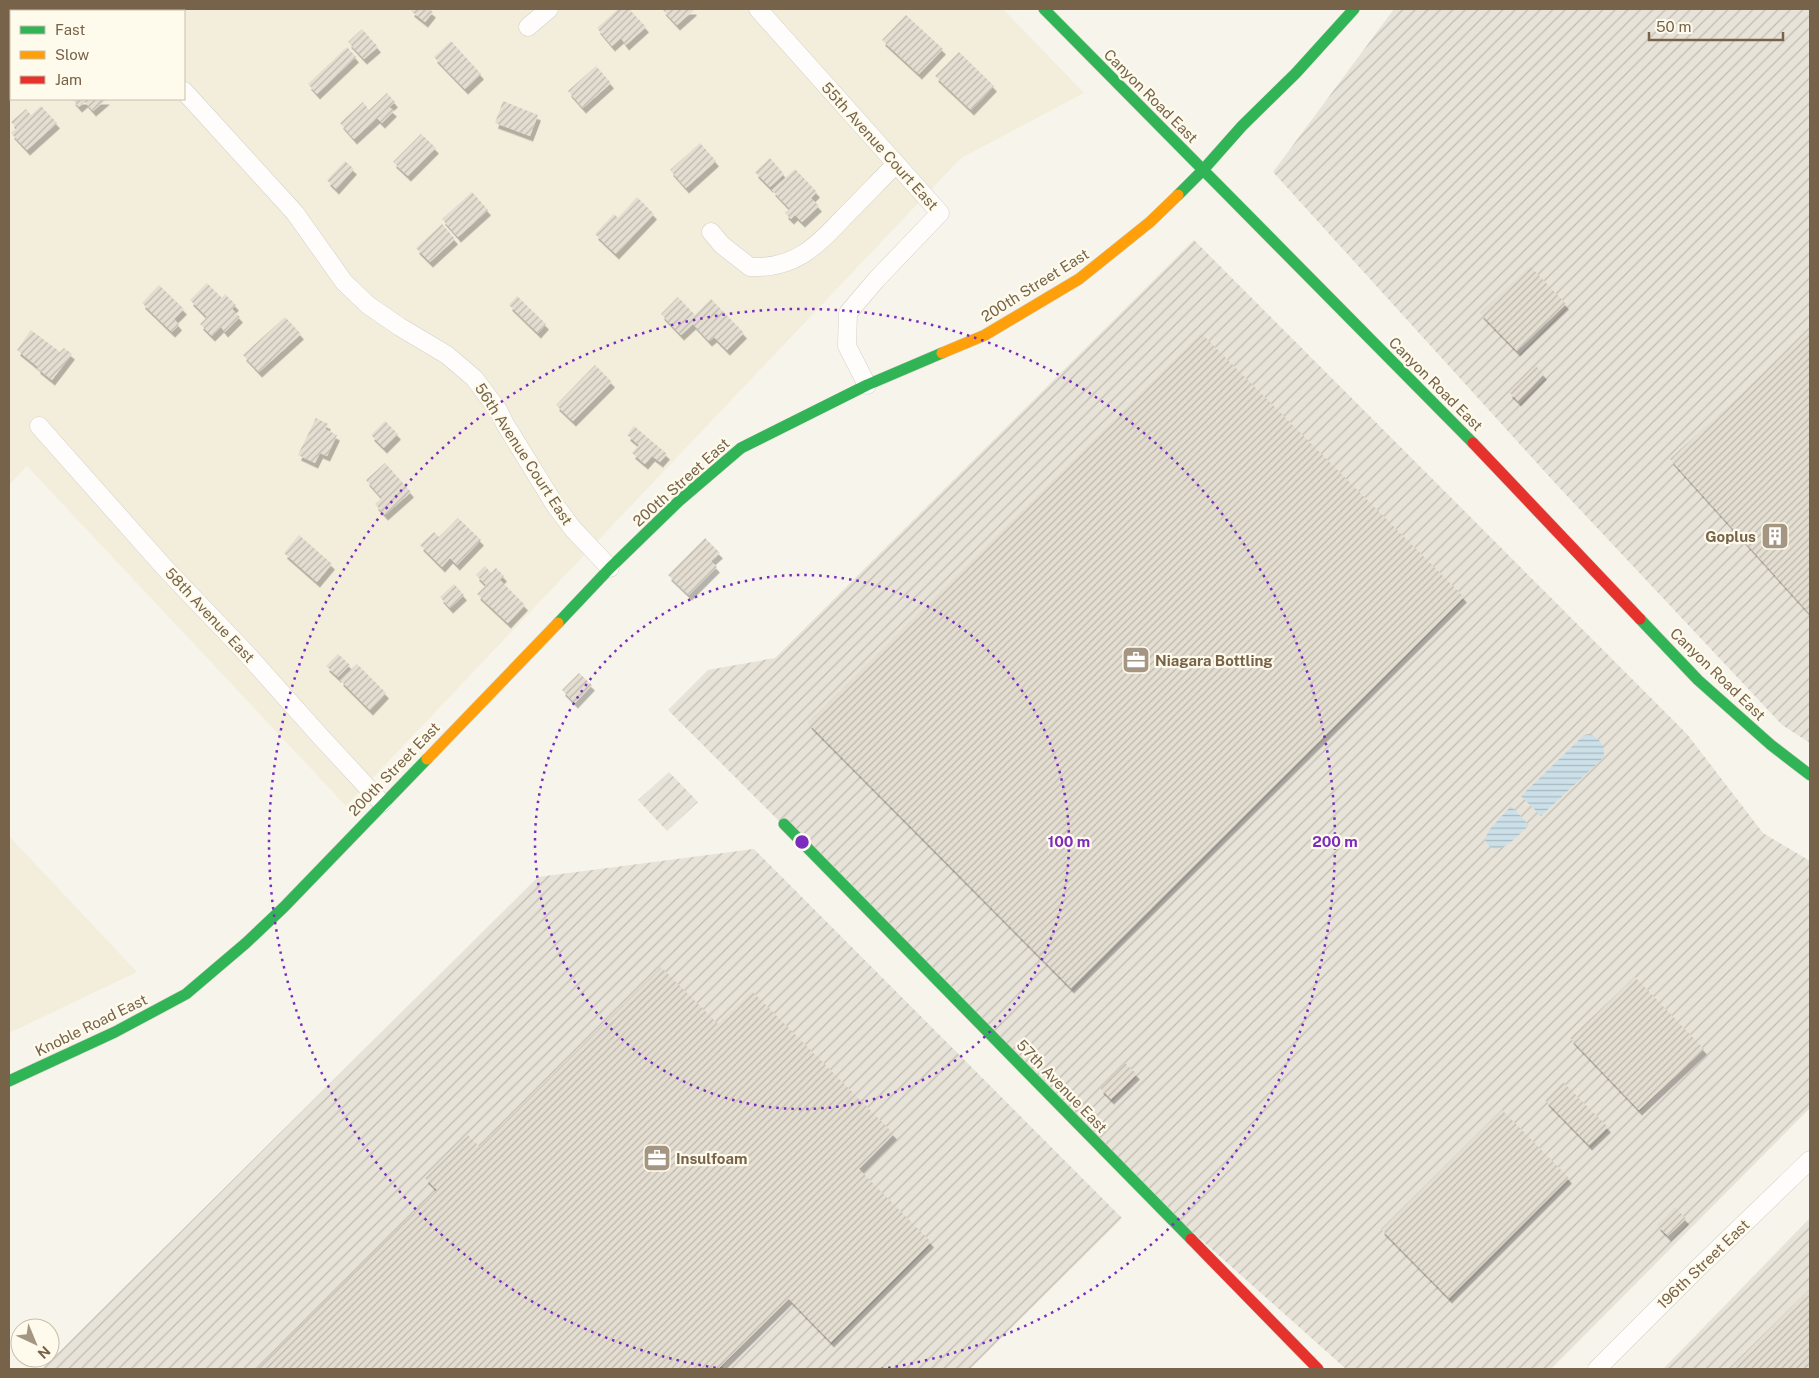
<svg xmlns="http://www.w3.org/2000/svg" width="1819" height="1378" viewBox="0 0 1819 1378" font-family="'Public Sans',sans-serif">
	<defs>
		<pattern id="industrial-furrows" width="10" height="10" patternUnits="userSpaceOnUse" patternTransform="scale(1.25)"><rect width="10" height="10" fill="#e8e3d9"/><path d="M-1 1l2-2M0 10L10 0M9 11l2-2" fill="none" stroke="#c1bcb2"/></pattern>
		<pattern id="water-rules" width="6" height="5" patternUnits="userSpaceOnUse" patternTransform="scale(1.25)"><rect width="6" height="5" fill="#cce0e9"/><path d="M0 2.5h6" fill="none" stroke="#aab9bf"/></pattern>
		<pattern id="building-hatch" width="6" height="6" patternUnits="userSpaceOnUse" patternTransform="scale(1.25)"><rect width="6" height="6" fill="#e4ddd2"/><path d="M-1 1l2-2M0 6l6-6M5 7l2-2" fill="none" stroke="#beb7ac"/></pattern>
		<filter id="shadow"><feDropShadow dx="3" dy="5.5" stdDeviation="0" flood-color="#0004"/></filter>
	</defs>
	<rect width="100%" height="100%" fill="#f7f4eb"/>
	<path fill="#f3eddb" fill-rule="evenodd" d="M 9,9 L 1003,9 L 1084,93 L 961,158 L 346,806 L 27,466 L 9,485 ZM 11,11 L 184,11 L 184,99 L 11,99 Z
		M 9,836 L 137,972 L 9,1033 Z"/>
	<path fill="url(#industrial-furrows)" d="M 1394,9 L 1810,9 L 1810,743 L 1782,725 L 1555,483 L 1273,172 Z
		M 1194,240 L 1687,734 L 1763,833 L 1810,861 L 1810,1108 L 1551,1369 L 1346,1369 L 1168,1210 L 668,710 L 708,670 L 775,658 Z
		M 669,772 L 698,802 L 667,831 L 638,800 Z
		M 754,849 L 1122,1218 L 970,1369 L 42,1369 L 538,877 Z
		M 1810,1218 L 1810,1369 L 1663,1369 Z"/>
	<path fill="url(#water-rules)" d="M 1590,734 C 1600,739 1607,747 1603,758 L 1541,816 L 1521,796 L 1584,735 Z
		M 1511,806 L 1529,825 C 1518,836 1494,863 1485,839 L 1489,830 Z"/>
	<path fill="url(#building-hatch)" filter="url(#shadow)" d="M 413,9 L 429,9 L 433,12 L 425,22 L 411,11 Z
		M 618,9 L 629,9 L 646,27 L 626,45 L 621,38 L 612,46 L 597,28 Z
		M 662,9 L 693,9 L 694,10 L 677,25 Z
		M 906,15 L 943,49 L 919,74 L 882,40 Z
		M 362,29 L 378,47 L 364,59 L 348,42 Z
		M 451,41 L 481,74 L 465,89 L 434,57 Z
		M 347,47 L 356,57 L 317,94 L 308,84 Z
		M 959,52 L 994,86 L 971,110 L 935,76 Z
		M 596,66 L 611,83 L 583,108 L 568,91 Z
		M 387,93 L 395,102 L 389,107 L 394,111 L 382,123 L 377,118 L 354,139 L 340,123 L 363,102 L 369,110 Z
		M 72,99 L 107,99 L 93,111 L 85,102 L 79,107 Z
		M 503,101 L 538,115 L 530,136 L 495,123 Z
		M 41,106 L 57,123 L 27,150 L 11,133 L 17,128 L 11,122 L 26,109 L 31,115 Z
		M 421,134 L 436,148 L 408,176 L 393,162 Z
		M 700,143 L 716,161 L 686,188 L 670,170 Z
		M 770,158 L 784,174 L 770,187 L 755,172 Z
		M 345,161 L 354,169 L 336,189 L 327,180 Z
		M 795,169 L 817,192 L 811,198 L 819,206 L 802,222 L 795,215 L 791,219 L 785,213 L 790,209 L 772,190 Z
		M 472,192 L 488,210 L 458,237 L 442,219 Z
		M 637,197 L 654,214 L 616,254 L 595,234 L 614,214 L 618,218 Z
		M 442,224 L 455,239 L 430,262 L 416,248 Z
		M 1530,266 L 1566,304 L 1517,351 L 1480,313 Z
		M 207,283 L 222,298 L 225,294 L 236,305 L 232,309 L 240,317 L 225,332 L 221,327 L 212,336 L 200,324 L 207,317 L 190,300 Z
		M 159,285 L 184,309 L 174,319 L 179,325 L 172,332 L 142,303 Z
		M 517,296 L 546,324 L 538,333 L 509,305 Z
		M 678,297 L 695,315 L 711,299 L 744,333 L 727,350 L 714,337 L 709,341 L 693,324 L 681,335 L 661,314 Z
		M 285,317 L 301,334 L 259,372 L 243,355 Z
		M 31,330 L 60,352 L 64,348 L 72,354 L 52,380 L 37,368 L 38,367 L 17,350 Z
		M 1810,331 L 1810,614 L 1670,459 Z
		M 1201,333 L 1464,597 L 1071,988 L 808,723 Z
		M 595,365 L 612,382 L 573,421 L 556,405 Z
		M 1536,366 L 1544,374 L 1518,401 L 1509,392 Z
		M 316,418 L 328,424 L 325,429 L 337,435 L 327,456 L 320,453 L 315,463 L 298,455 Z
		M 385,421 L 398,434 L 384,448 L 371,435 Z
		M 634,426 L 667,454 L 660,462 L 652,456 L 645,464 L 632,453 L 639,445 L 627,435 Z
		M 385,463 L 411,492 L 385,515 L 375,504 L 382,498 L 366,480 Z
		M 458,518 L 481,540 L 457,565 L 450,558 L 442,567 L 420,545 L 434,532 L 439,537 Z
		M 299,535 L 332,564 L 317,582 L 284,553 Z
		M 705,538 L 720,553 L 711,561 L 717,567 L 689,595 L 668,575 Z
		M 485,566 L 491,573 L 496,568 L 504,576 L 500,580 L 525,605 L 508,623 L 477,594 L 486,585 L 476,575 Z
		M 454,584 L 464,595 L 450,608 L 440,597 Z
		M 338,654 L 350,665 L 338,677 L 326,666 Z
		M 357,664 L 386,693 L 370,710 L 340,680 Z
		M 579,673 L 592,685 L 575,703 L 562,690 Z
		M 661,967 L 718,1024 L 752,991 L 894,1134 L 859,1169 L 931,1242 L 831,1342 L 789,1299 L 718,1369 L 257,1369 L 437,1190 L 425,1178 L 468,1135 L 480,1147 Z
		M 1635,977 L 1704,1049 L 1639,1110 L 1570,1038 Z
		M 1125,1063 L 1137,1074 L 1111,1099 L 1100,1088 Z
		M 1563,1082 L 1608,1127 L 1589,1145 L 1545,1100 Z
		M 1502,1110 L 1569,1178 L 1449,1298 L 1381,1229 Z
		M 1675,1207 L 1686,1219 L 1668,1236 L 1657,1225 Z
		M 1810,1289 L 1810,1369 L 1728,1369 Z"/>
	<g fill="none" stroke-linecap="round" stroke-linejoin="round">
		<defs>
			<path id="street" d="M 107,9 L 109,11
				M 758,9 L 940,213 L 876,280 L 848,313 L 847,346 L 867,385
				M 23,11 L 26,9
				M 9,25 L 11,22
				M 528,27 L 549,9
				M 184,91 L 295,213 L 344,282 L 368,305 L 400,327 L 447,355 L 474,378 L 498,410 L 505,424 L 555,505 L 573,529 L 610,568
				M 711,232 L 722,245 L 750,267 C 797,269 817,245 847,214 C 863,198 879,181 895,165
				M 39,426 L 164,567 L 245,652 L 320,736 L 382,803
				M 1597,1369 L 1697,1269 L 1810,1160"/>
			<path id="fast" d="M 1044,9 L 1473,443
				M 1178,195 L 1203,170 L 1242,126 L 1296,73 L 1354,9
				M 1640,619 L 1698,680 L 1771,745 L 1810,775
				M 558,623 L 610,568 L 679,501 L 741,448 L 867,385 L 942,353
				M 784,824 L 1191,1239
				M 9,1081 L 115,1032 L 186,994 L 246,943 L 284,907 L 427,759"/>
			<path id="slow" d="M 942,353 L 985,335 L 1079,279 L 1150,222 L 1178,195
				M 427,759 L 558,623"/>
			<path id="jam" d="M 1473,443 L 1640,619
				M 1191,1239 L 1318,1369"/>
		</defs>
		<use href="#street" stroke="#d4d0c6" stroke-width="19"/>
		<use href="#fast" stroke="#d5d0c6" stroke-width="12"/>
		<use href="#slow" stroke="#d5d0c6" stroke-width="12"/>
		<use href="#jam" stroke="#d5d0c6" stroke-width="12"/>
		<use href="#street" stroke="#fefdfc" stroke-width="18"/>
		<use href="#fast" stroke="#30b455" stroke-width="11"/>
		<use href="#slow" stroke="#ff9f0a" stroke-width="11"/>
		<use href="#jam" stroke="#e5322d" stroke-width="11"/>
	</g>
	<g fill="none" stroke="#7b2cbf" stroke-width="2.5" stroke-dasharray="2.5 5">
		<circle cx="802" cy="842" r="267"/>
		<path d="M723 1369A533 533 0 1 1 881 1369"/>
	</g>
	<defs>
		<symbol id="building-square" viewBox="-11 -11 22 22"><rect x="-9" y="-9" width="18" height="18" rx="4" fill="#a49682" stroke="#fffbec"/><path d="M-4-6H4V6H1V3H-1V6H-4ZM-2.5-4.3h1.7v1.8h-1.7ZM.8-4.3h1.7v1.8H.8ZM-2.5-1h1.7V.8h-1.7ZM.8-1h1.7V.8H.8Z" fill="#fff"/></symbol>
		<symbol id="office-square" viewBox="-11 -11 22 22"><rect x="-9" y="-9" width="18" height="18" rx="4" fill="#a49682" stroke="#fffbec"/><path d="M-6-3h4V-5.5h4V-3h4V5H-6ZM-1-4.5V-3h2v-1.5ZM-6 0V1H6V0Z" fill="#fff"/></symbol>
	</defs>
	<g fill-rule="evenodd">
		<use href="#building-square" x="1759" y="520" width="32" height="32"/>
		<use href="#office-square" x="1120" y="644" width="32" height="32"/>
		<use href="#office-square" x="641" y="1142" width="32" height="32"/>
	</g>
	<g text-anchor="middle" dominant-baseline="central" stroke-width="4.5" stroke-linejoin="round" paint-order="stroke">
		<g font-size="15" fill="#776349" stroke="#fffbec">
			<text transform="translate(1151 96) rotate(45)">Canyon Road East</text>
			<text transform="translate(880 146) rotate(48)">55th Avenue Court East</text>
			<text transform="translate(1035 285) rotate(-32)">200th Street East</text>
			<text transform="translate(1436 384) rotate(45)">Canyon Road East</text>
			<text transform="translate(524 454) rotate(57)">56th Avenue Court East</text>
			<text transform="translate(681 482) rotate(-42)">200th Street East</text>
			<text transform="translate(210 615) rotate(47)">58th Avenue East</text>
			<text transform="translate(1718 674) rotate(44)">Canyon Road East</text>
			<text transform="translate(394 769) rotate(-46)">200th Street East</text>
			<text transform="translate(91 1025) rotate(-26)">Knoble Road East</text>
			<text transform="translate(1062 1086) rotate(46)">57th Avenue East</text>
			<text transform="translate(1703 1264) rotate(-44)">196th Street East</text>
		</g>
		<g font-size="15" font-weight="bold" fill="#776349" stroke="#fffbec" text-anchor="start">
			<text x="1756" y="536" text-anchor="end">Goplus</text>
			<text x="1155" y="660">Niagara Bottling</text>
			<text x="676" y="1158">Insulfoam</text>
		</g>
	</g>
	<circle cx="802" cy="842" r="8" fill="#7b2cbf" stroke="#fffbec" stroke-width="2.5"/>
	<g font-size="15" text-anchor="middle" font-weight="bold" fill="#7b2cbf" stroke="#fffbec" stroke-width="4.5" stroke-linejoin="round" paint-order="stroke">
		<text x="1069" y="847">100 m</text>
		<text x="1335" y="847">200 m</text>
	</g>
	<rect width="1819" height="1378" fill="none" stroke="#776349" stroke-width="20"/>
	<rect x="10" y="10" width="175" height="90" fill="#fffbec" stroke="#c9beab"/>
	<rect x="20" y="26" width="25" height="8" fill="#30b455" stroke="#c9beab"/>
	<text x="55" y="35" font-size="15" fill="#776349">Fast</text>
	<rect x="20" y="51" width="25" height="8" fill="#ff9f0a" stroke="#c9beab"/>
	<text x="55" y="60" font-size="15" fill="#776349">Slow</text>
	<rect x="20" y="76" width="25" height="8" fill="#e5322d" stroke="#c9beab"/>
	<text x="55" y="85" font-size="15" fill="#776349">Jam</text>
	<g transform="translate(35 1343) rotate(136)"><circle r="24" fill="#fffbec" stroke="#c9beab"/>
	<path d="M0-4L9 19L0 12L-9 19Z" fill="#a49682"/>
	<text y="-8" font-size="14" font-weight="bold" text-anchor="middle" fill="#776349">N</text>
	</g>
	<path d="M1649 32v8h134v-8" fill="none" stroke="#776349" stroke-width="2.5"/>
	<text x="1656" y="32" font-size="15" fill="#776349" stroke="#fffbec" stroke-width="4" paint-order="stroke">50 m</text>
</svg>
